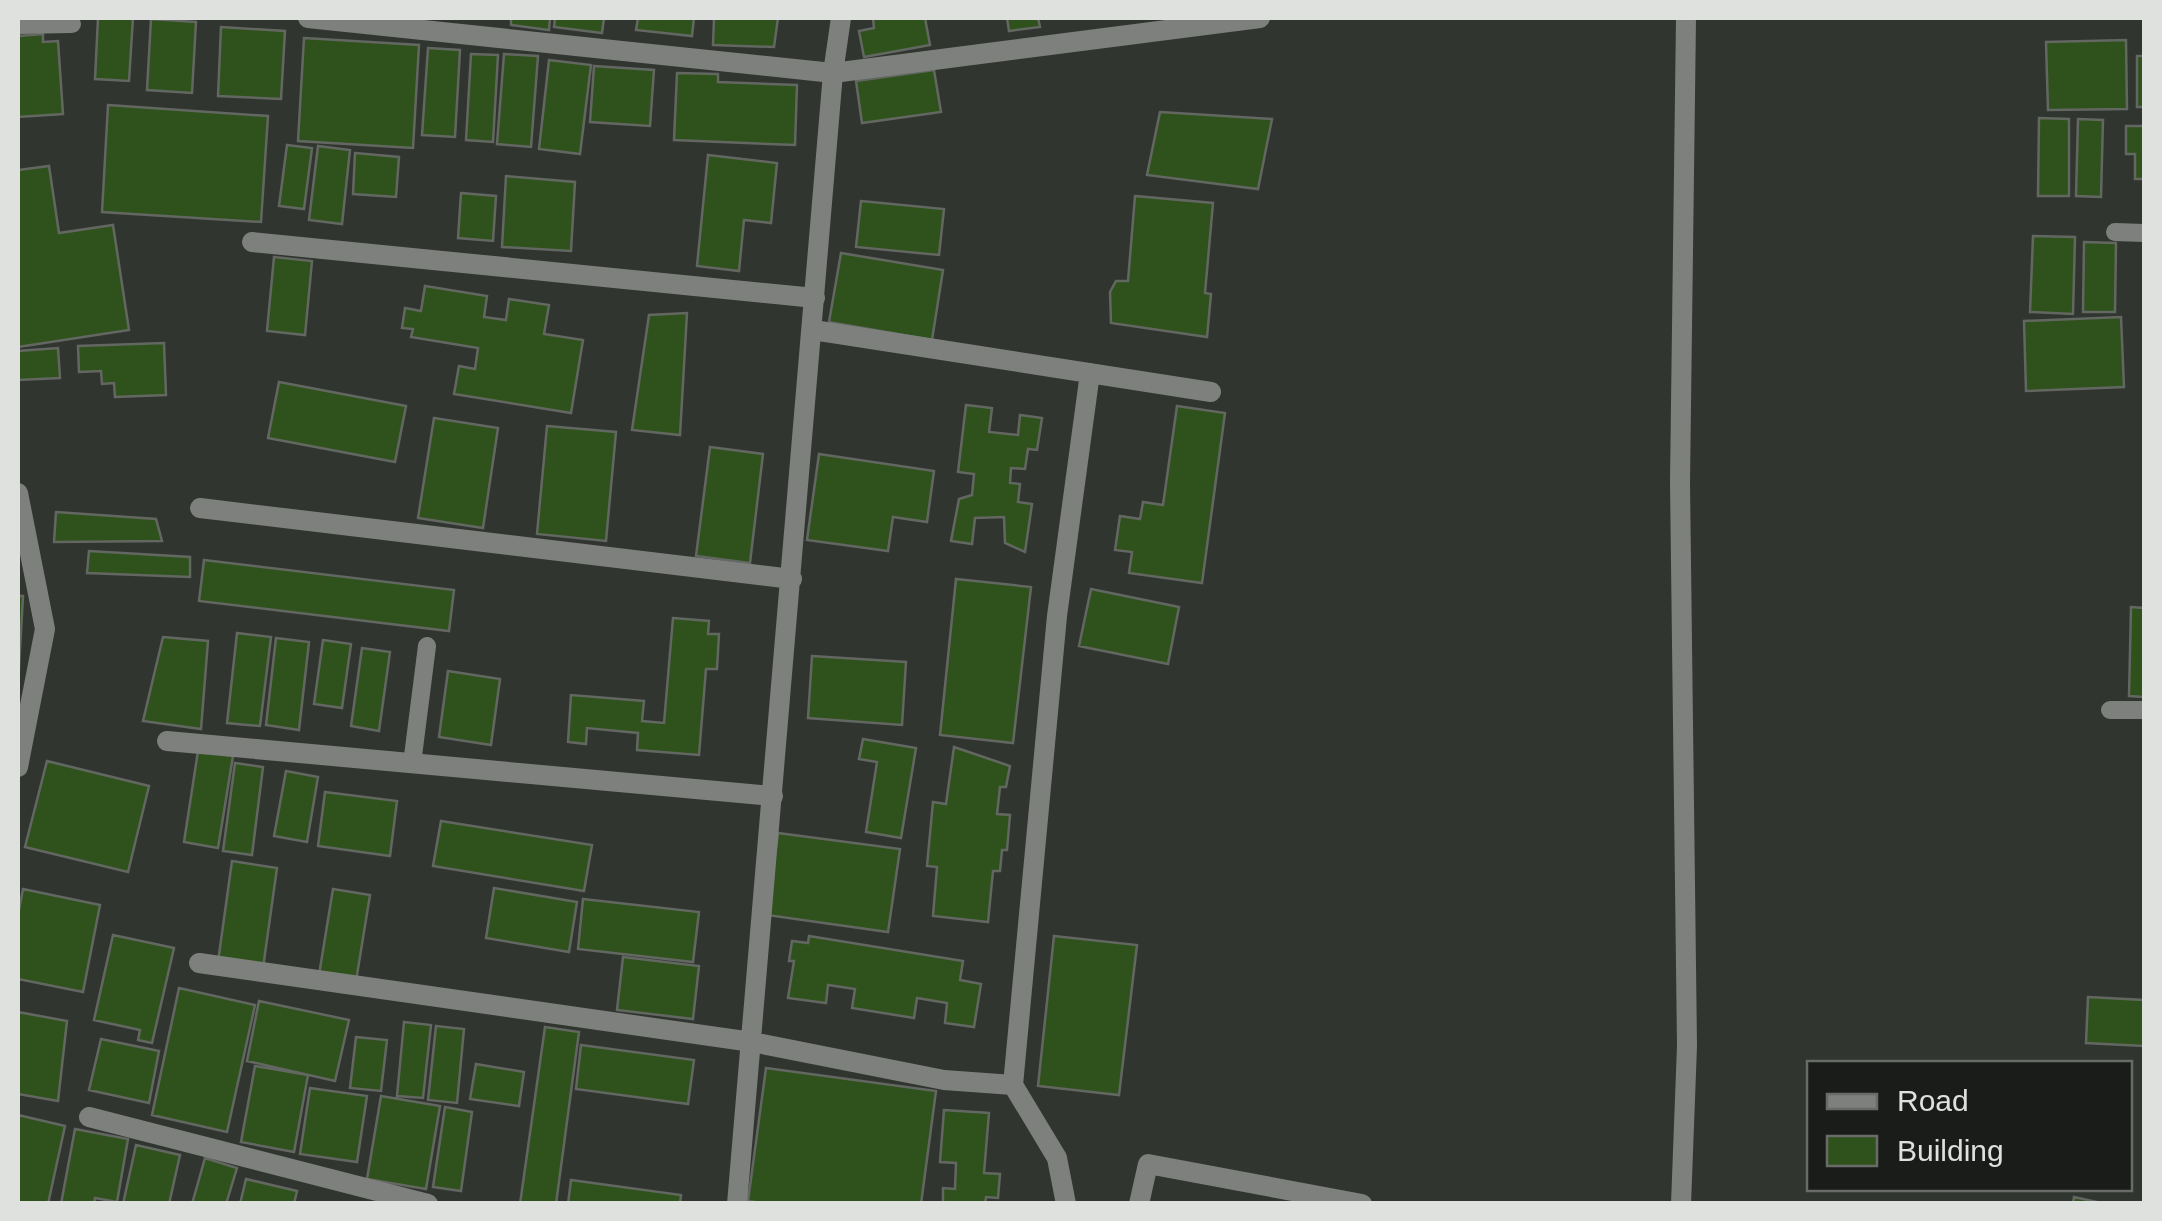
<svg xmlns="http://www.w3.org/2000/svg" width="2162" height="1221" viewBox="0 0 2162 1221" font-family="Helvetica,sans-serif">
	<rect width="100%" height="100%" fill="#31352f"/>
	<path fill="#2f511b" stroke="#636761" stroke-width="2.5" d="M 98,18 L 133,18 L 129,81 L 95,79 Z
		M 511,18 L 550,18 L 549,30 L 511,25 Z
		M 555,18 L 604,18 L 602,33 L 554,27 Z
		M 638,18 L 694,18 L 692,36 L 636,30 Z
		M 714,18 L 778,18 L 774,47 L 713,45 Z
		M 873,18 L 925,18 L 930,45 L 864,57 L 859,31 L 874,28 Z
		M 1007,18 L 1038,18 L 1040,27 L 1009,31 Z
		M 151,19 L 196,22 L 192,93 L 147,90 Z
		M 221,27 L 285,31 L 281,99 L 218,96 Z
		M 43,34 L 43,42 L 58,41 L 63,114 L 18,117 L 18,36 Z
		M 304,38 L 419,45 L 413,148 L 298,141 Z
		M 2126,40 L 2127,109 L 2048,110 L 2046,42 Z
		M 428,48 L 460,50 L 455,137 L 422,135 Z
		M 471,54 L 498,55 L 493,142 L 466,140 Z
		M 504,54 L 538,56 L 531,147 L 497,144 Z
		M 2137,56 L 2144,56 L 2144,107 L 2137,107 Z
		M 549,60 L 591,65 L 580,154 L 539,149 Z
		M 594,66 L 654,70 L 650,126 L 590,122 Z
		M 934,70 L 941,112 L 862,123 L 856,81 Z
		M 677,73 L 718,74 L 718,82 L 797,85 L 795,145 L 674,140 Z
		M 108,105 L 268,116 L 261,222 L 102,212 Z
		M 1160,112 L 1272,119 L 1258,189 L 1147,175 Z
		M 2039,118 L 2069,119 L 2069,196 L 2038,196 Z
		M 2078,119 L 2103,120 L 2101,197 L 2076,196 Z
		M 2126,126 L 2144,126 L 2144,179 L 2135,179 L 2135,154 L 2126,154 Z
		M 287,145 L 312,148 L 304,209 L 279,206 Z
		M 318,146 L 350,150 L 342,224 L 309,220 Z
		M 355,153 L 399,157 L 396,197 L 353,194 Z
		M 708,155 L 777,163 L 771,223 L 744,220 L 739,271 L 697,266 Z
		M 49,166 L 59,233 L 113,225 L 129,330 L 18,347 L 18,170 Z
		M 506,176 L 575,182 L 571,251 L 502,247 Z
		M 461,193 L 496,196 L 493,241 L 458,238 Z
		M 1135,196 L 1213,203 L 1205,293 L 1211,294 L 1207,337 L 1111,323 L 1110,292 L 1116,281 L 1128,281 Z
		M 861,201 L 944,209 L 939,255 L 856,247 Z
		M 2033,236 L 2075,237 L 2073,314 L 2030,312 Z
		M 2084,242 L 2116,243 L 2115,312 L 2083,312 Z
		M 841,253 L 943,270 L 932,340 L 829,322 Z
		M 274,257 L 312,261 L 305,335 L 267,331 Z
		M 425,286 L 487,296 L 484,317 L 506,320 L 509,299 L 549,305 L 544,334 L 583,340 L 571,413 L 454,394 L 459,366 L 475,369 L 478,348 L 411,337 L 413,329 L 402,328 L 405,308 L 421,311 Z
		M 687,313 L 680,435 L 632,430 L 649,315 Z
		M 2121,317 L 2124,387 L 2026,391 L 2024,321 Z
		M 164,343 L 166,395 L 115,397 L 114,383 L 102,384 L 101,371 L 79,372 L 78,346 Z
		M 58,348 L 60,378 L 18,380 L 18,351 Z
		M 279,382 L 406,406 L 395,462 L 268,438 Z
		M 966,405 L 992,408 L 989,432 L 1018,435 L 1020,415 L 1042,418 L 1037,450 L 1028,449 L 1025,469 L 1011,468 L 1010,483 L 1020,484 L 1018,502 L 1032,504 L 1025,552 L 1005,543 L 1004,517 L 975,518 L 972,544 L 951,541 L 959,499 L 972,495 L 974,474 L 958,472 Z
		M 1177,406 L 1225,413 L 1202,583 L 1129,573 L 1132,552 L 1115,550 L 1120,516 L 1140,519 L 1143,502 L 1163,505 Z
		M 434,418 L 498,428 L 483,528 L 418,518 Z
		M 547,426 L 616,432 L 606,541 L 537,534 Z
		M 710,447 L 763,454 L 750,563 L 696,556 Z
		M 819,454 L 934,471 L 927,522 L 893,517 L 888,551 L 807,540 Z
		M 56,512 L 156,519 L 162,541 L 54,542 Z
		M 89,551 L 190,557 L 190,577 L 87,573 Z
		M 204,560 L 454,590 L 449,631 L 199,601 Z
		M 956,579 L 1031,587 L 1013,743 L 940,735 Z
		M 1091,589 L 1179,607 L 1168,664 L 1079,646 Z
		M 18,596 L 23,596 L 18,686 Z
		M 2131,607 L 2144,608 L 2144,697 L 2129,696 Z
		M 673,618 L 709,621 L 708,634 L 719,634 L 717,669 L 706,669 L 699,755 L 637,750 L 638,733 L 587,728 L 586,744 L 568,742 L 571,695 L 644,701 L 642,721 L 664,723 Z
		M 237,633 L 271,637 L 260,726 L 227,723 Z
		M 163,637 L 208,641 L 201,729 L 143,721 Z
		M 276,638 L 309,642 L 299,730 L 266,725 Z
		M 323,640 L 351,644 L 342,708 L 314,704 Z
		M 362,648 L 390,652 L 379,731 L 351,726 Z
		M 812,656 L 906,662 L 902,725 L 808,718 Z
		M 448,671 L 500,679 L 491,745 L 439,737 Z
		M 863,739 L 916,748 L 901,838 L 866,832 L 877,762 L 859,759 Z
		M 954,747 L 1010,766 L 1006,787 L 1000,787 L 997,814 L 1010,815 L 1007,850 L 1002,850 L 1000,871 L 993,871 L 988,922 L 933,916 L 937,867 L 927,866 L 933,802 L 946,804 Z
		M 198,751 L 233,756 L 218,848 L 184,842 Z
		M 47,761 L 149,786 L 128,872 L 25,847 Z
		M 235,763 L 263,767 L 252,855 L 223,851 Z
		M 286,771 L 318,777 L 307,842 L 274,836 Z
		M 325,792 L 397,801 L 390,856 L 318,846 Z
		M 441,821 L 592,845 L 584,891 L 433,866 Z
		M 778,833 L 900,849 L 888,932 L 767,915 Z
		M 232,861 L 277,868 L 263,968 L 218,962 Z
		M 494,888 L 577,902 L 569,952 L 486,938 Z
		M 23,889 L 100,905 L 83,992 L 18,979 L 18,915 Z
		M 333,889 L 370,895 L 356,981 L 319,975 Z
		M 583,899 L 699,912 L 693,962 L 578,949 Z
		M 113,935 L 174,948 L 152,1043 L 138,1040 L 140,1030 L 94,1020 Z
		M 809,936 L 963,961 L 960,980 L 981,984 L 974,1027 L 945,1023 L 947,1003 L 917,998 L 914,1018 L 852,1008 L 855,989 L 828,985 L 826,1003 L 788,998 L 794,961 L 789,961 L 792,941 L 808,943 Z
		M 1054,936 L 1137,945 L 1119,1095 L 1038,1086 Z
		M 623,957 L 699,966 L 693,1019 L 617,1010 Z
		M 179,988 L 255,1005 L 227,1132 L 152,1115 Z
		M 2088,997 L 2144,1000 L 2144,1046 L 2086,1043 Z
		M 259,1001 L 349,1020 L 335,1081 L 247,1061 Z
		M 18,1012 L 67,1021 L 58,1101 L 18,1094 Z
		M 404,1022 L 431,1025 L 423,1098 L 397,1096 Z
		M 436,1026 L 464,1029 L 457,1103 L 428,1100 Z
		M 545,1027 L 579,1032 L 556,1204 L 520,1204 Z
		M 356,1037 L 387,1040 L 381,1091 L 350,1088 Z
		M 101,1039 L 159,1051 L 149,1103 L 89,1090 Z
		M 581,1045 L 694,1060 L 688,1104 L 576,1089 Z
		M 476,1064 L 524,1072 L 519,1106 L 470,1099 Z
		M 255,1066 L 308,1075 L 294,1152 L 241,1142 Z
		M 766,1068 L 936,1091 L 921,1204 L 770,1204 L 748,1201 Z
		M 310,1088 L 367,1096 L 357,1162 L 300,1154 Z
		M 381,1096 L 440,1106 L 426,1189 L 367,1179 Z
		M 445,1107 L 472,1112 L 461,1191 L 433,1187 Z
		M 944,1110 L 989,1113 L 984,1173 L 1000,1174 L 998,1198 L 986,1197 L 985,1204 L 943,1204 L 943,1188 L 955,1189 L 956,1163 L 940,1162 Z
		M 18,1115 L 65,1126 L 48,1204 L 18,1204 Z
		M 75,1129 L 128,1139 L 117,1202 L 95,1198 L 94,1204 L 61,1204 Z
		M 136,1145 L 180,1155 L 169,1204 L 123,1204 Z
		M 205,1158 L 237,1168 L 226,1204 L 192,1204 Z
		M 246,1179 L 297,1191 L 294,1204 L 240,1204 Z
		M 571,1180 L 681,1195 L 680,1204 L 568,1204 Z
		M 2074,1197 L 2106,1204 L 2073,1204 Z"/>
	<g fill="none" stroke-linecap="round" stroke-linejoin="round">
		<path stroke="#7e807d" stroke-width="18" d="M 18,25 L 72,24
			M 2115,232 L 2144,233
			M 2110,710 L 2144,710
			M 412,764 L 427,646"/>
		<path stroke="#7e807d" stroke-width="20" d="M 308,18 L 833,73 L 1260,18
			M 252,242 L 815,298
			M 813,330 L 1211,392
			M 18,493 L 45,629 L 18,767
			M 200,508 L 792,579
			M 167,741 L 773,796
			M 199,963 L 752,1042 L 944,1080 L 1013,1085
			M 89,1117 L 428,1204
			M 737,1204 L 833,73 L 841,18
			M 1066,1204 L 1057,1158 L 1013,1085 L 1057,616 L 1090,373
			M 1139,1204 L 1148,1164 L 1362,1204
			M 1681,1204 L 1687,1046 L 1680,482 L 1686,18"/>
	</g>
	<rect width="2162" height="1221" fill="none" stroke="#dfe1de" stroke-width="40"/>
	<rect x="1807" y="1061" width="325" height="130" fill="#1a1c19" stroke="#696b68" stroke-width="2.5"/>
	<rect x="1827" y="1094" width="50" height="15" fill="#7e807d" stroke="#696b68" stroke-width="2.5"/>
	<text x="1897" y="1111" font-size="30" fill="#dfe1de">Road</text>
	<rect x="1827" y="1136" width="50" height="30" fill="#2f511b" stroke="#696b68" stroke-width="2.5"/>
	<text x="1897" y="1161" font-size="30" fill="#dfe1de">Building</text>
</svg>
